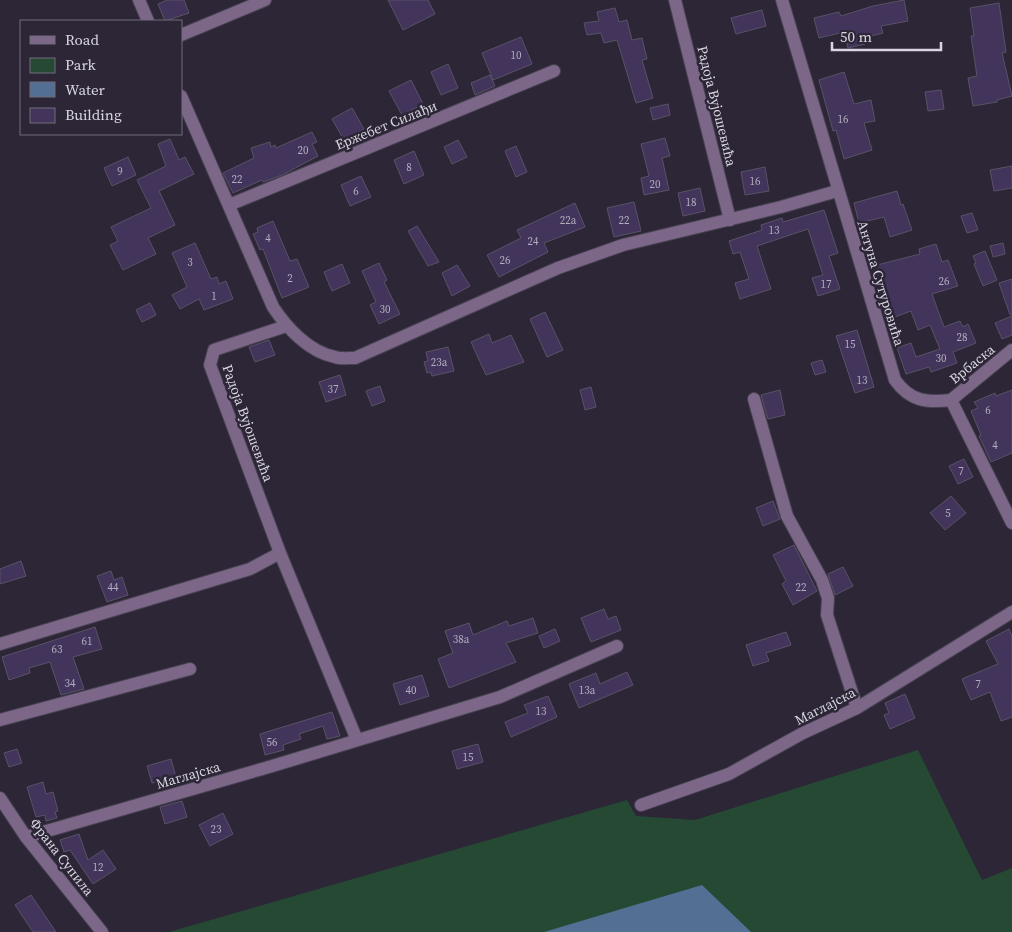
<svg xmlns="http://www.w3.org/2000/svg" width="1012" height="932" viewBox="0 0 1012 932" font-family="'Source Serif 4',serif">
	<rect width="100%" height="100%" fill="#2c2637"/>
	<path fill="#264934" d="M 918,750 L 982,880 L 1012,868 L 1012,932 L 169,932 L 627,800 L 636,816 L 695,820 Z"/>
	<path fill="#536f93" d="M 702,885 L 751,932 L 544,932 Z"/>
	<path fill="#42345a" stroke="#595366" d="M 167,0 L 184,0 L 189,13 L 165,21 L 158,4 Z
		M 388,0 L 428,0 L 435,14 L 403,30 Z
		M 904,0 L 908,21 L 881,26 L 883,33 L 863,38 L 865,44 L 848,48 L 844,32 L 819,38 L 814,18 L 839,12 L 841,16 L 873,6 Z
		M 999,3 L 1006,52 L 1002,53 L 1012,96 L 997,100 L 997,102 L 973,106 L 968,78 L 977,76 L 971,36 L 974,36 L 970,8 Z
		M 615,8 L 619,22 L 627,20 L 632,40 L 642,38 L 647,59 L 642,60 L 653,98 L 636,103 L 617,40 L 604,43 L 601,33 L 587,35 L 584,23 L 599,21 L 597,12 Z
		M 762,10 L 766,26 L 736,34 L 731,18 Z
		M 521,37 L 532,64 L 493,80 L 482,53 Z
		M 448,64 L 458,88 L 441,95 L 431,72 Z
		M 844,72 L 854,104 L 871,100 L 875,121 L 864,123 L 872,150 L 844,159 L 836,130 L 833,131 L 819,80 Z
		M 490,75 L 495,86 L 475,95 L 471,83 Z
		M 411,80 L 423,104 L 402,115 L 389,91 Z
		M 941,90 L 944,109 L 928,111 L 925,92 Z
		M 668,104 L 670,115 L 653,120 L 650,108 Z
		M 352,108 L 364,129 L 344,140 L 332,119 Z
		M 312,132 L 317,142 L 312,144 L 318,156 L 282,175 L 263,182 L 262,180 L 233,193 L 223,173 L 254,158 L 251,148 L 270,142 L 271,147 L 275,145 L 276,148 Z
		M 665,138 L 670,156 L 662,158 L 669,190 L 644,195 L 641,178 L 649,176 L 641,144 Z
		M 170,139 L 179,160 L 185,157 L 194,174 L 159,191 L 175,225 L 148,238 L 156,254 L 123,270 L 110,245 L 118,241 L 111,227 L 151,208 L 137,180 L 166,166 L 158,144 Z
		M 458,140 L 467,157 L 452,164 L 444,147 Z
		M 516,146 L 527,172 L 516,177 L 505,151 Z
		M 414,151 L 424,175 L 404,184 L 394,160 Z
		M 128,157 L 136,175 L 112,186 L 104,168 Z
		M 1012,166 L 1012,188 L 994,191 L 990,170 Z
		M 765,167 L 769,191 L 745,195 L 741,172 Z
		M 361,176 L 371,197 L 350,206 L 341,185 Z
		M 700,188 L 705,211 L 683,216 L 678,193 Z
		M 897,191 L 901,205 L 903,204 L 912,230 L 890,237 L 884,217 L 859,223 L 854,203 Z
		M 634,202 L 641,231 L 614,237 L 607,208 Z
		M 575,203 L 585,227 L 544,243 L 548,252 L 499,277 L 487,255 L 521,238 L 517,230 Z
		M 824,210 L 838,253 L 829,256 L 840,289 L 818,296 L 812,278 L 823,275 L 808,229 L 757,246 L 771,289 L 740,299 L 735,283 L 749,279 L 740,252 L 733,254 L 729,241 L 762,230 L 761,225 L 782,218 L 783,222 Z
		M 972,213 L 978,230 L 967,233 L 961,216 Z
		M 273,221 L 290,261 L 297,259 L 309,287 L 282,298 L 263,249 L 260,250 L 253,234 L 258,232 L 257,228 Z
		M 417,226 L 439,262 L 428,266 L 408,231 Z
		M 195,243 L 211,279 L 217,277 L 219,284 L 226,281 L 233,299 L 204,310 L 199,299 L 180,309 L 172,295 L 187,287 L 172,253 Z
		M 1003,243 L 1005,254 L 993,257 L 990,246 Z
		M 936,244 L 942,262 L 948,260 L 958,286 L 932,294 L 944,327 L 960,321 L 963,327 L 968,324 L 976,343 L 953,352 L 957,363 L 931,372 L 929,367 L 906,374 L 897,348 L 911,343 L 916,357 L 940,349 L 930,325 L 918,330 L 911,311 L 892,318 L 873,266 L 920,254 L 919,249 Z
		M 985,251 L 997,280 L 983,286 L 974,264 L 976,263 L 973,256 Z
		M 379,263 L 387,280 L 384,282 L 400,314 L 379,324 L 370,305 L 376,302 L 362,271 Z
		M 342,264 L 350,283 L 332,291 L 324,272 Z
		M 457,265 L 470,286 L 452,296 L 442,273 Z
		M 1012,279 L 1012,314 L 1010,315 L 999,283 Z
		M 150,303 L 156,315 L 142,322 L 136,310 Z
		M 545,312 L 563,350 L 547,357 L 530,319 Z
		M 1012,316 L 1012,335 L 1002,339 L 995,323 Z
		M 857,330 L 874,387 L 855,393 L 836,336 Z
		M 489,334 L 492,343 L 511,335 L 524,362 L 486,375 L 471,342 Z
		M 269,340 L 275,355 L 255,362 L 249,347 Z
		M 448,347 L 454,371 L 432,376 L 431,372 L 427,373 L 424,362 L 428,361 L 426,352 Z
		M 822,360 L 826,372 L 815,375 L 811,363 Z
		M 340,375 L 346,395 L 326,402 L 319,382 Z
		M 380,386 L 385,401 L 372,406 L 366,391 Z
		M 591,387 L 596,407 L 585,410 L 580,390 Z
		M 780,390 L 785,415 L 768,419 L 761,395 Z
		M 1012,390 L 1012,453 L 991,462 L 979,436 L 981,435 L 971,411 L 978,408 L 974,402 L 995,393 L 996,396 Z
		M 964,459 L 973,477 L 958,484 L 949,466 Z
		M 951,496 L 966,513 L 945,530 L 930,513 Z
		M 773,501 L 780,519 L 763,526 L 756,508 Z
		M 794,545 L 817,591 L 793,605 L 782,584 L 786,581 L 773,555 Z
		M 21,561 L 26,576 L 0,584 L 0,569 Z
		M 843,567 L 853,586 L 835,595 L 828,574 Z
		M 111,571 L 114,580 L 122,577 L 128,595 L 107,602 L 97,576 Z
		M 604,609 L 608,619 L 616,616 L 621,630 L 591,642 L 581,618 Z
		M 533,618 L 538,633 L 506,643 L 516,662 L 449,688 L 438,659 L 453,653 L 445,631 L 469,623 L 473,635 L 507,621 L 509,626 Z
		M 95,627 L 102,649 L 73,657 L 84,689 L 61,695 L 50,662 L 29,668 L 30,673 L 9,680 L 2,657 Z
		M 555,629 L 560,641 L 544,648 L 539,636 Z
		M 1009,629 L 1012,636 L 1012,717 L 1001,721 L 990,692 L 971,700 L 962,679 L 998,664 L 986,641 Z
		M 786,632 L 791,645 L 766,653 L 769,661 L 753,666 L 746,645 Z
		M 627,672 L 633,685 L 579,708 L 569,684 L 596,673 L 600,684 Z
		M 422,675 L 429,696 L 400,705 L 393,684 Z
		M 905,694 L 915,718 L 890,729 L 884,715 L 889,713 L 885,703 Z
		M 548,696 L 557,717 L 511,737 L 505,722 L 528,713 L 524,705 Z
		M 332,712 L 340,736 L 327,739 L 323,726 L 299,734 L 301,739 L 283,745 L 284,750 L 265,755 L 260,734 Z
		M 478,744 L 483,762 L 457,769 L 452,751 Z
		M 17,749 L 22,763 L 9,767 L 4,753 Z
		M 171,759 L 176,777 L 152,783 L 147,766 Z
		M 43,782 L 46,794 L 53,792 L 58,811 L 55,812 L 57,818 L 46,821 L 45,815 L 36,817 L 27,787 Z
		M 182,801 L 187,817 L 165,824 L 160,807 Z
		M 223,813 L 233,834 L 210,846 L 199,825 Z
		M 79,834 L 88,860 L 103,850 L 116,869 L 93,884 L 70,850 L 64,852 L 60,840 Z
		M 31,895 L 56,932 L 33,932 L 15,905 Z"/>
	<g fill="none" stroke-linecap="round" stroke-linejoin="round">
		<defs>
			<path id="minor" d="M 139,0 L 148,21
				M 675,0 L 730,220
				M 782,0 L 895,380 C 910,401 926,403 951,400 L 1012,523
				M 181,35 L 265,0
				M 181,96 L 273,307 C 287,328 309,352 335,357 C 341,359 349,358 355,358 L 558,268 L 623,245 L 781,207 L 837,191
				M 229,205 L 554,71
				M 286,326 L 214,350 L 210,365 L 280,553 L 357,740
				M 754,399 L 787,516 L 822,580 L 828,598 L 827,615 L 857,708
				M 951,400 L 1012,350
				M 0,644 L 250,569 L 280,553
				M 0,720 L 190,669
				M 0,798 L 26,837 L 102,932
				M 641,805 L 729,774 L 803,733 L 857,708 L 1012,612
				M 26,837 L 269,767 L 500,697 L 617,646"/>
		</defs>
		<use href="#minor" stroke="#484252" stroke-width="14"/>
		<use href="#minor" stroke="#7c6789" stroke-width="12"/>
	</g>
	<g text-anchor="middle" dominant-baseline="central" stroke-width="5" stroke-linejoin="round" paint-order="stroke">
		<g font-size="11" fill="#b3aebf">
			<text x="516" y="55">10</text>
			<text x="843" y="119">16</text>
			<text x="303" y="150">20</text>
			<text x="409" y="167">8</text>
			<text x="120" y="171">9</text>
			<text x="237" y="179">22</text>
			<text x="755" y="181">16</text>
			<text x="655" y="184">20</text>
			<text x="356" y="191">6</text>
			<text x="691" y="202">18</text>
			<text x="568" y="220">22a</text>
			<text x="624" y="220">22</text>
			<text x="774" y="230">13</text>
			<text x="268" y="238">4</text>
			<text x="533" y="241">24</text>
			<text x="505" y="260">26</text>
			<text x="190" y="262">3</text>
			<text x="290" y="278">2</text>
			<text x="944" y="281">26</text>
			<text x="826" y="284">17</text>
			<text x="214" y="296">1</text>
			<text x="385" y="309">30</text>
			<text x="962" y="337">28</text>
			<text x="850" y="344">15</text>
			<text x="941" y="358">30</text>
			<text x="439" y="362">23a</text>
			<text x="862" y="380">13</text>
			<text x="333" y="389">37</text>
			<text x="988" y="410">6</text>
			<text x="995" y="445">4</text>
			<text x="961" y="471">7</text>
			<text x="948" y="513">5</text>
			<text x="113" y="587">44</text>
			<text x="801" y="587">22</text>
			<text x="461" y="639">38a</text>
			<text x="87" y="641">61</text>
			<text x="57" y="649">63</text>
			<text x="70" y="683">34</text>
			<text x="978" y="684">7</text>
			<text x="411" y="690">40</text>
			<text x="587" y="690">13a</text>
			<text x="541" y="711">13</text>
			<text x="272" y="742">56</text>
			<text x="468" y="757">15</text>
			<text x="216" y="829">23</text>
			<text x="98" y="867">12</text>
		</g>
		<g font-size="14" fill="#d9d6e1" stroke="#2c2637">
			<text transform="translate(717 106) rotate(76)">Радоја Вујошевића</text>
			<text transform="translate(386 125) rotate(-22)">Ержебет Силађи</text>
			<text transform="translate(881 283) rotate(73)">Антуна Сутуровића</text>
			<text transform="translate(972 364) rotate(-39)">Врбаска</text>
			<text transform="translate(248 423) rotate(70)">Радоја Вујошевића</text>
			<text transform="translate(825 706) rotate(-27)">Маглајска</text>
			<text transform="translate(188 775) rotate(-16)">Маглајска</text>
			<text transform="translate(62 857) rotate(52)">Франа Супила</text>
		</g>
	</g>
	<rect x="20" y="20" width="162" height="115" fill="#2c2637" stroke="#716c7b"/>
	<rect x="30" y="36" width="25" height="8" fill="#7c6789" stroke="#716c7b"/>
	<text x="65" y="45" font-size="15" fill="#d9d6e1">Road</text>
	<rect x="30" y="58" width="25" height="15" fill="#264934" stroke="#716c7b"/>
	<text x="65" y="70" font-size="15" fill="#d9d6e1">Park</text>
	<rect x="30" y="82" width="25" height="15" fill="#536f93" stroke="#716c7b"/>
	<text x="65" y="95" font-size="15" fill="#d9d6e1">Water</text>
	<rect x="30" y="108" width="25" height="15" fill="#42345a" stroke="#716c7b"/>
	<text x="65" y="120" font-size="15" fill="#d9d6e1">Building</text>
	<path d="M832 42v8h109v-8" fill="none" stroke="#d9d6e1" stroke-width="2.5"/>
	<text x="840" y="42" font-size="15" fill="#d9d6e1" stroke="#2c2637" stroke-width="4" paint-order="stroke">50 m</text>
</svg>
